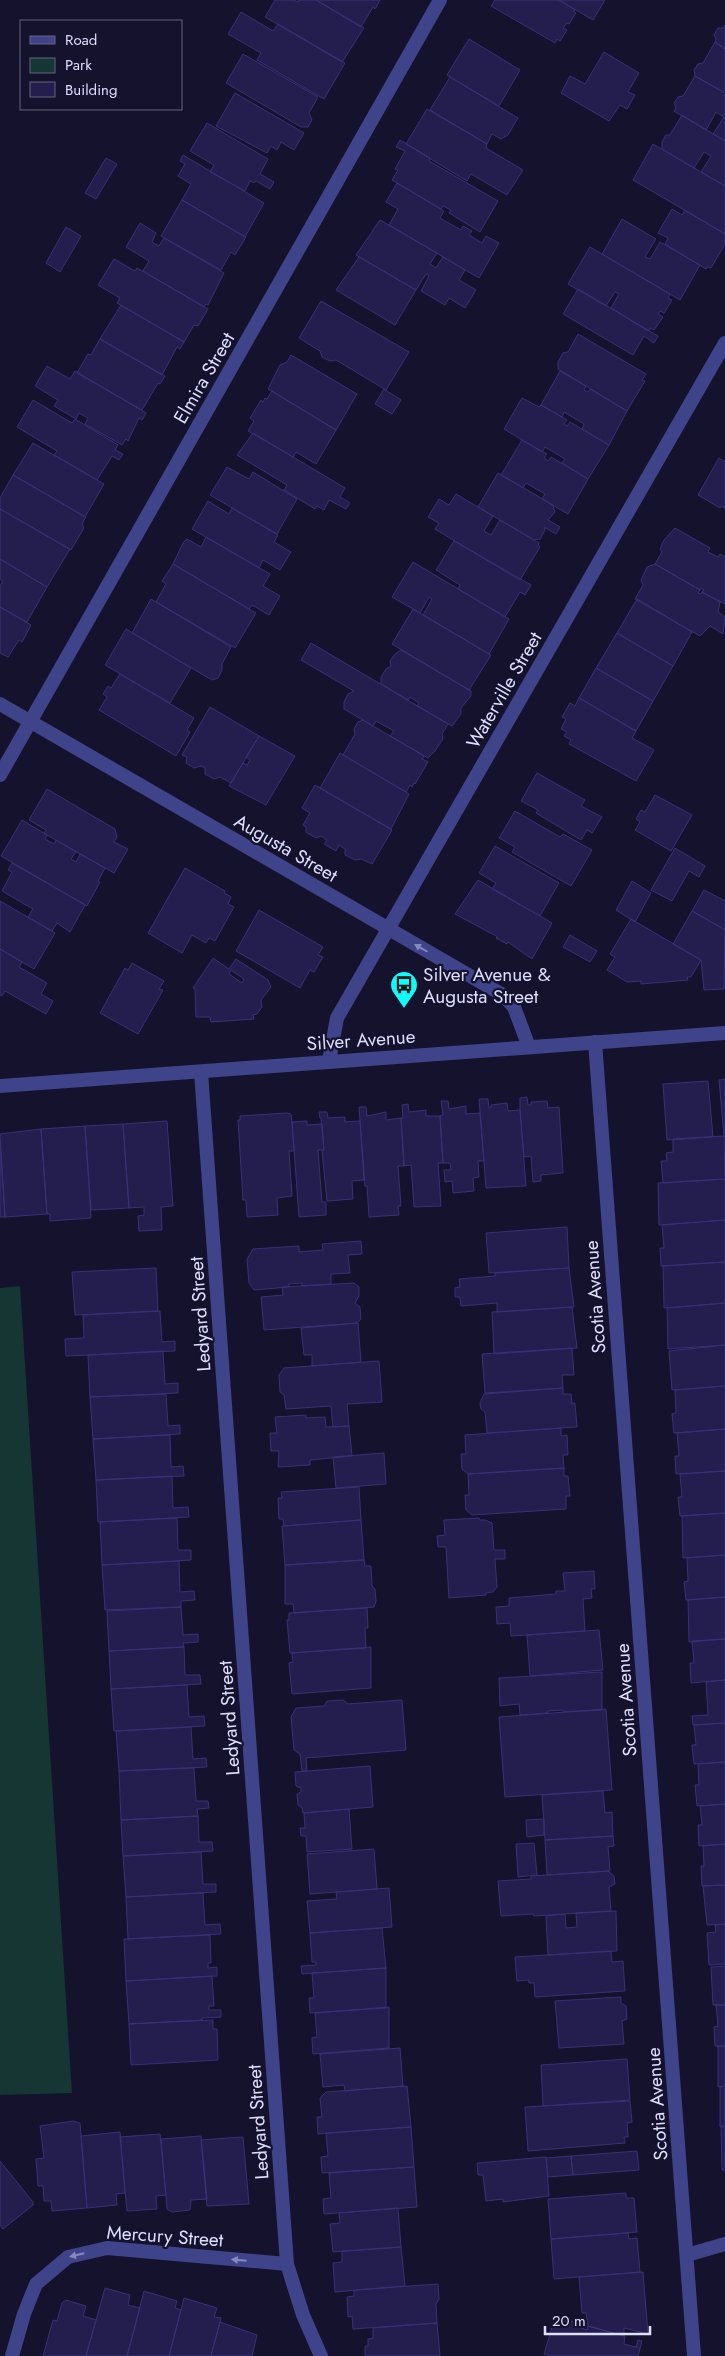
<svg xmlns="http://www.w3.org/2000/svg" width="725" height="2356" viewBox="0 0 725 2356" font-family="Jost,sans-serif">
	<rect width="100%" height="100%" fill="#14122c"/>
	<path fill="#153632" d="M 20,1286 L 72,2093 L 0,2095 L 0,1288 Z"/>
	<path fill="#231e4d" stroke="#383179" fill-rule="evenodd" d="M 275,0 L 294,0 L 298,2 L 299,0 L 316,0 L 364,28 L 342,62 L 265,17 Z
		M 316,0 L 380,0 L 375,9 L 373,7 L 361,27 Z
		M 495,0 L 559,0 L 575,10 L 573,11 L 576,13 L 569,24 L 567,23 L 563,28 L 567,30 L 560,41 L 557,39 L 555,43 L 491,6 Z
		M 559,0 L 605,0 L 593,20 Z
		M 241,12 L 273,31 L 278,24 L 345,63 L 324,99 L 257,60 L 261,53 L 228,34 Z
		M 725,25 L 725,49 L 715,42 L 716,39 L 714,35 L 718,28 L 723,28 Z
		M 469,39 L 520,70 L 499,106 L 447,75 Z
		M 715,42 L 725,49 L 725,89 L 723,92 L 695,76 L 694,70 L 698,64 L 703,63 Z
		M 604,52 L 639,73 L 628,92 L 635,95 L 627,109 L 620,105 L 609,121 L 561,93 L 570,76 L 585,84 Z
		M 243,54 L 318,97 L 309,113 L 312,120 L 308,127 L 301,127 L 226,83 Z
		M 695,76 L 725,93 L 725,141 L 713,134 L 724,117 L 716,112 L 706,130 L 674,111 L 676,108 L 674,103 L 678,97 L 683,96 Z
		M 450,77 L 518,118 L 508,135 L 501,139 L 492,134 L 487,144 L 430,110 Z
		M 235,93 L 304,133 L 294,150 L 281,142 L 277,150 L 271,146 L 267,153 L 216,126 Z
		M 427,109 L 487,144 L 486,148 L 523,170 L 507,195 L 471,174 L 467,181 L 406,144 Z
		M 682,115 L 725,141 L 725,186 L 701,172 L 711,156 L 704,152 L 694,168 L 662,149 L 662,142 L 666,135 L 670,135 Z
		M 207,123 L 268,159 L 260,174 L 274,182 L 270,189 L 256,181 L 254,183 L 250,181 L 245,191 L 210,172 L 214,165 L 190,151 Z
		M 400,140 L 430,158 L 429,161 L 498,201 L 480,232 L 449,213 L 451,210 L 443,206 L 441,209 L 392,180 L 398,170 L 395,169 L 405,151 L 396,147 Z
		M 653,144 L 725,186 L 725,234 L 633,180 Z
		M 183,155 L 264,203 L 245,237 L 182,200 L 191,184 L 178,176 L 185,164 L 180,161 Z
		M 106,158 L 117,164 L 96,199 L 85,193 Z
		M 397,183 L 444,211 L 440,218 L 461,230 L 463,226 L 472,231 L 469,235 L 482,243 L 486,236 L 499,243 L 479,278 L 389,225 L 398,209 L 386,202 Z
		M 182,200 L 246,237 L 235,255 L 231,252 L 221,270 L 161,236 Z
		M 672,209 L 682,215 L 685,210 L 725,234 L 725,244 L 711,268 L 707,267 L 706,269 L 665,244 L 668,238 L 658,233 Z
		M 622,219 L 656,239 L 645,257 L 650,259 L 660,242 L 700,265 L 680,300 L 602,254 Z
		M 380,220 L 437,253 L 430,264 L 436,268 L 443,257 L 465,270 L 459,280 L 476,290 L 465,308 L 449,298 L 445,305 L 421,291 L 429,276 L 426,274 L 416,290 L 356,255 Z
		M 140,223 L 156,233 L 152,242 L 159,246 L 164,238 L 224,273 L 208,305 L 206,304 L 204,307 L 143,271 L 149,261 L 126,247 Z
		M 66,227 L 81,236 L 60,272 L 46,263 Z
		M 590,247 L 670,294 L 668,298 L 672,300 L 664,313 L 660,311 L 658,314 L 663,317 L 654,330 L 650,328 L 648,331 L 611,308 L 619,294 L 615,292 L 606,306 L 568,284 Z
		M 359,257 L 416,290 L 395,325 L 336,290 Z
		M 114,259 L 135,271 L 137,268 L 208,309 L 198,326 L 194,325 L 184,342 L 117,303 L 120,298 L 98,285 Z
		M 578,289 L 658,336 L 654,343 L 644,336 L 633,355 L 563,314 Z
		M 321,301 L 409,352 L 386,390 L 336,360 L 330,361 L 322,357 L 320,351 L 299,338 Z
		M 121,305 L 184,342 L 180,349 L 177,347 L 162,375 L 100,339 Z
		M 578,334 L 646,374 L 642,380 L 645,381 L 627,411 L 558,369 L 558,362 L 563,353 L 568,352 Z
		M 100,339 L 165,376 L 160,384 L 158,383 L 142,410 L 77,373 L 88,354 L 91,355 Z
		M 291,355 L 357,394 L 336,430 L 268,389 L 280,365 L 287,362 Z
		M 47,366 L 70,379 L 75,371 L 146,413 L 142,420 L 139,418 L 128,441 L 126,439 L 122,445 L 85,424 L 88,418 L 79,413 L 76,419 L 54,406 L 58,400 L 35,386 Z
		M 560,371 L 586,386 L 584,390 L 588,392 L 590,389 L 627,411 L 609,445 L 582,429 L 584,424 L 564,412 L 562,417 L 541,405 Z
		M 384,389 L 401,400 L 392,414 L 375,404 Z
		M 272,391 L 336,430 L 316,464 L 296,452 L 293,457 L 248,431 L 254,421 L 250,418 L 261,400 L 263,402 L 265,398 L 267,399 Z
		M 522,398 L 539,407 L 541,405 L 562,417 L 567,420 L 564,424 L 567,426 L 570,422 L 609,445 L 588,479 L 562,463 L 565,459 L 545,447 L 542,452 L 504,429 Z
		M 33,400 L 72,423 L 75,419 L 118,445 L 115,450 L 123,454 L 119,460 L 112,456 L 97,480 L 54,455 L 57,451 L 17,427 Z
		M 253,433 L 345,488 L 340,497 L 350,503 L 346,509 L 329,500 L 324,510 L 317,506 L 315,509 L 284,490 L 287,485 L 237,455 Z
		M 522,440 L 547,454 L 544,458 L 548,461 L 551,457 L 588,479 L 568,514 L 542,499 L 545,494 L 526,483 L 523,488 L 501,475 Z
		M 33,443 L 104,484 L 85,517 L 13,475 Z
		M 719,458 L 725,462 L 725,508 L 721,506 L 720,508 L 698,495 Z
		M 227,467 L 249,479 L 253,472 L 297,499 L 277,534 L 210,495 Z
		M 498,473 L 553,505 L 555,512 L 548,520 L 560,527 L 556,534 L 544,527 L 545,530 L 540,539 L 534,540 L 478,507 Z
		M 13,475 L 86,517 L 82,524 L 84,528 L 71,550 L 0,509 L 0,498 Z
		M 456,494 L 493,516 L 484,531 L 491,535 L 500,520 L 539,543 L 538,546 L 540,547 L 520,580 L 435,529 L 439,523 L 428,517 L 439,499 L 449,505 Z
		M 208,501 L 229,514 L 232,508 L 278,535 L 274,542 L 291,552 L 280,570 L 263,560 L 259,568 L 192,529 Z
		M 0,509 L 70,549 L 47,587 L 0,559 Z
		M 675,528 L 710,548 L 708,552 L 718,557 L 720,554 L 725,557 L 725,604 L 702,592 L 704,590 L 701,588 L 700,590 L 655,564 L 662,552 L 660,549 L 664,540 Z
		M 206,537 L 270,574 L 263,586 L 280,596 L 269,615 L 252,605 L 249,609 L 173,564 L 183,543 L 187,539 L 201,547 Z
		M 454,541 L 531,585 L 525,595 L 520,592 L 505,617 L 458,589 L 460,585 L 436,570 Z
		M 0,559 L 47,587 L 27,622 L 0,607 L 0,586 L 3,581 L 0,579 Z
		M 413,562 L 509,619 L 489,654 L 423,615 L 432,599 L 429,597 L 420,613 L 392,597 Z
		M 173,564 L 256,613 L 235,648 L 156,602 L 166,584 L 162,581 Z
		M 655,564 L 700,590 L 698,593 L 701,594 L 702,592 L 720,602 L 718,612 L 725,617 L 723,634 L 710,626 L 700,636 L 635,599 L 643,585 L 641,580 L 644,574 L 647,567 Z
		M 151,599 L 231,647 L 222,664 L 222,670 L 218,678 L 212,680 L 132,633 Z
		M 637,599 L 692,632 L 673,666 L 617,633 Z
		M 0,607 L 31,625 L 22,642 L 19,640 L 8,657 L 0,653 Z
		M 413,609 L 491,655 L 469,690 L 392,644 Z
		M 126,629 L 191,668 L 170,703 L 105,665 Z
		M 617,633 L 673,666 L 653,701 L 596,668 Z
		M 311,643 L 448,724 L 442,734 L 443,739 L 435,751 L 428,758 L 390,736 L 394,731 L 376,721 L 373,726 L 344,709 L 344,702 L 348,694 L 354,691 L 301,660 Z
		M 401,650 L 471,691 L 471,696 L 461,708 L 461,714 L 452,726 L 417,706 L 419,703 L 410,697 L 408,700 L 381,684 L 381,677 L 386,669 L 391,666 L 390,661 L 395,654 Z
		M 596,668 L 653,701 L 636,731 L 579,698 Z
		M 120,674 L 194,718 L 187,730 L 190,732 L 176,756 L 99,710 L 107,697 L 103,694 L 108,686 L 111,688 Z
		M 579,698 L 636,731 L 632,738 L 654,750 L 636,781 L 569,744 L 571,740 L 564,736 L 567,732 L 561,729 L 566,719 L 562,717 L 570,703 L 575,706 Z
		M 210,707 L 259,736 L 231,783 L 220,777 L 214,779 L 205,774 L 205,768 L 201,766 L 194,768 L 186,763 L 187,757 L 182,755 Z
		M 363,720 L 424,756 L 422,759 L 428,762 L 415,784 L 414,783 L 412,787 L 410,785 L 406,792 L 343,755 L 355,734 L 354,729 L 358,722 Z
		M 259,736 L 295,756 L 266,805 L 229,786 L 243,763 L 247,765 L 250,760 L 246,757 Z
		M 340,753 L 409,794 L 391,829 L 320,788 Z
		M 537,773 L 585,800 L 581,806 L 602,817 L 592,833 L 587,830 L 581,840 L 536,813 L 538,810 L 521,801 Z
		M 315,785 L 392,830 L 372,864 L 361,859 L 355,860 L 345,855 L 345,849 L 339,845 L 336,851 L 324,844 L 327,840 L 321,836 L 316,838 L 306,832 L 306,827 L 303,825 L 310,813 L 302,808 Z
		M 47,789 L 115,829 L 117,837 L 114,842 L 128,849 L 114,873 L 47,835 L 44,833 L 46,830 L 29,820 Z
		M 655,795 L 692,815 L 671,851 L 635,830 L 640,822 L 636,819 L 641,810 L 645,812 Z
		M 515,811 L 560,837 L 563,834 L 592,850 L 571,886 L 512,852 L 515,847 L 499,838 Z
		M 22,820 L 47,835 L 45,839 L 54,844 L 56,840 L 76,852 L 71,859 L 76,862 L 80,854 L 105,868 L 98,881 L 100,882 L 87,906 L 1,856 Z
		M 495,846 L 559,883 L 540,916 L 492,889 L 496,883 L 479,873 Z
		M 675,848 L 705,866 L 699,877 L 689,871 L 672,901 L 651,890 Z
		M 12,863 L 85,905 L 70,932 L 57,923 L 52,931 L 28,917 L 33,909 L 2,891 L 12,872 L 8,870 Z
		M 185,868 L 225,891 L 224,893 L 231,897 L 228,904 L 234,907 L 215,941 L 209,938 L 206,943 L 192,935 L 182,953 L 148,933 Z
		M 478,880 L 552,923 L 532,959 L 508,942 L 507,944 L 496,938 L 498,937 L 455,914 Z
		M 632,881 L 651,893 L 635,922 L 616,910 Z
		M 704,890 L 725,901 L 725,930 L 692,911 Z
		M 0,901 L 55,933 L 34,969 L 0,949 Z
		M 259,910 L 323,947 L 318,955 L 323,957 L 314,972 L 310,970 L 300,988 L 236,951 Z
		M 692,911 L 725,930 L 724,989 L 704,990 L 701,960 L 673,944 Z
		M 631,919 L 701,960 L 691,977 L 687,977 L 688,980 L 641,984 L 641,981 L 627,982 L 607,970 L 615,957 L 610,954 Z
		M 570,935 L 597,951 L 590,962 L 563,947 Z
		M 0,949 L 22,962 L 19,967 L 47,983 L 41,994 L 53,1001 L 46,1014 L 5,991 L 2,996 L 0,995 Z
		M 213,958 L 229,969 L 236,959 L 268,980 L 271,987 L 261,1000 L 262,1007 L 257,1014 L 253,1015 L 254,1019 L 211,1022 L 210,1017 L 196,1017 L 195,989 L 193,988 ZM 231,970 L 244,979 L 242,983 L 229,974 Z
		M 132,963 L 164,981 L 159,989 L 163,990 L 138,1034 L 100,1013 L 125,968 L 128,970 Z
		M 725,1079 L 725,1136 L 724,1136 L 719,1080 Z
		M 708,1081 L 713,1137 L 667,1140 L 663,1084 Z
		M 527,1097 L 528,1105 L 531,1105 L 531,1102 L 547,1101 L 548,1108 L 559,1107 L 563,1173 L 541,1175 L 541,1181 L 533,1182 L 531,1156 L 524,1157 L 520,1110 L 520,1098 Z
		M 479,1099 L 488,1099 L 489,1108 L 491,1108 L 491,1105 L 507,1103 L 508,1111 L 520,1110 L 526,1186 L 486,1188 Z
		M 441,1101 L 448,1101 L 449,1109 L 466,1106 L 466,1114 L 480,1113 L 484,1161 L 478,1161 L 479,1177 L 473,1178 L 474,1191 L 453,1193 L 452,1181 L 445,1182 L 444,1170 L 451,1170 L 450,1163 L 443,1163 L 440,1116 L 443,1115 Z
		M 408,1104 L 409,1112 L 426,1110 L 426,1116 L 440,1116 L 443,1163 L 438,1163 L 441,1206 L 414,1207 L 411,1165 L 404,1166 L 401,1118 L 403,1118 L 402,1105 Z
		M 359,1107 L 366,1107 L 367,1116 L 386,1112 L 386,1120 L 401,1118 L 404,1166 L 398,1166 L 401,1206 L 398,1206 L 399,1215 L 369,1217 L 367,1186 L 365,1186 Z
		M 319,1112 L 327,1112 L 328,1118 L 345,1117 L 345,1122 L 360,1121 L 364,1180 L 352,1181 L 353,1199 L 327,1201 L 322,1151 L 324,1150 L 321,1118 L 320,1118 Z
		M 286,1113 L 291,1114 L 292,1122 L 294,1151 L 289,1151 L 292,1196 L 277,1198 L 278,1215 L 247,1217 L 246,1200 L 243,1200 L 238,1120 L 240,1120 L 240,1116 Z
		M 167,1121 L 173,1206 L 161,1207 L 162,1230 L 139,1231 L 138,1216 L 144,1215 L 144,1207 L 129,1208 L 123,1124 Z
		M 307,1121 L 307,1125 L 322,1124 L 324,1150 L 318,1150 L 322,1202 L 326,1202 L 326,1215 L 299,1217 L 292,1122 Z
		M 123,1124 L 129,1208 L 91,1210 L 85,1126 Z
		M 85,1126 L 91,1218 L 50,1221 L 50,1214 L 47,1214 L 41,1129 Z
		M 41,1129 L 47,1214 L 5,1217 L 0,1134 Z
		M 724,1136 L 725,1179 L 663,1183 L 661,1161 L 667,1161 L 666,1153 L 673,1152 L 673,1139 Z
		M 0,1141 L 5,1217 L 0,1217 Z
		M 725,1179 L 725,1220 L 659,1225 L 658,1183 Z
		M 725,1220 L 725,1262 L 661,1266 L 660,1248 L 664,1248 L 662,1225 Z
		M 567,1227 L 569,1268 L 489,1273 L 486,1233 Z
		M 361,1241 L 362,1254 L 348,1255 L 350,1273 L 331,1274 L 331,1284 L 302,1286 L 302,1283 L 289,1284 L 289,1287 L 254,1290 L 249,1283 L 247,1259 L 253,1249 L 299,1246 L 299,1252 L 323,1250 L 322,1244 Z
		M 725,1262 L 725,1303 L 664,1308 L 663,1266 Z
		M 156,1268 L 158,1311 L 75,1315 L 72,1272 Z
		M 569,1268 L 574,1307 L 497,1312 L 497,1303 L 461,1306 L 460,1297 L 455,1297 L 455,1288 L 460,1287 L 459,1279 L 495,1276 L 495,1273 Z
		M 354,1283 L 359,1287 L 359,1296 L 355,1303 L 360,1307 L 361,1319 L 357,1323 L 264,1330 L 261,1297 L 283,1295 L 282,1287 Z
		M 725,1303 L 725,1345 L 668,1349 L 667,1308 Z
		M 572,1307 L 577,1348 L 494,1354 L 492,1312 Z
		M 160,1311 L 162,1342 L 175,1341 L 175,1351 L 66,1356 L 65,1339 L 84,1338 L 83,1315 Z
		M 358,1323 L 361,1362 L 312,1366 L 312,1355 L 304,1355 L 301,1328 Z
		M 725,1345 L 725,1386 L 672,1390 L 669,1351 Z
		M 572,1348 L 574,1375 L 562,1375 L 563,1388 L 485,1393 L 482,1354 Z
		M 163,1351 L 165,1384 L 178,1383 L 178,1393 L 90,1397 L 88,1355 Z
		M 379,1361 L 382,1402 L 347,1404 L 349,1426 L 333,1427 L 331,1406 L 286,1409 L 284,1395 L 280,1392 L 279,1375 L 284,1368 Z
		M 725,1386 L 725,1429 L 674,1433 L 672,1414 L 676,1413 L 675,1390 Z
		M 563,1388 L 563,1394 L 571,1394 L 572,1404 L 575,1403 L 577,1427 L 487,1433 L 485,1412 L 481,1409 L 480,1403 L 484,1394 Z
		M 166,1394 L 168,1426 L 180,1425 L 180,1434 L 93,1439 L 90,1397 Z
		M 306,1415 L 306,1418 L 325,1417 L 326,1427 L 349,1426 L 352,1456 L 310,1460 L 310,1465 L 278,1467 L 279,1451 L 271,1451 L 270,1433 L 277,1433 L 275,1417 Z
		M 561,1428 L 561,1436 L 567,1435 L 568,1455 L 563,1455 L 564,1468 L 468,1474 L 462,1469 L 461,1454 L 466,1454 L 465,1435 Z
		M 725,1429 L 725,1471 L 676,1474 L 675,1456 L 679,1456 L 677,1433 Z
		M 170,1435 L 171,1467 L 183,1466 L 184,1476 L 96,1480 L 93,1439 Z
		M 384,1453 L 386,1484 L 336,1488 L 333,1457 Z
		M 564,1468 L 564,1476 L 568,1476 L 570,1496 L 566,1496 L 566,1509 L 472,1515 L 466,1510 L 465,1495 L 469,1495 L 468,1474 Z
		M 725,1471 L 725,1513 L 680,1516 L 678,1497 L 682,1497 L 680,1474 Z
		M 172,1476 L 173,1508 L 188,1507 L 189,1517 L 98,1522 L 96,1480 Z
		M 359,1487 L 361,1520 L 284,1526 L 283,1519 L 279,1519 L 278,1498 L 282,1498 L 281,1492 Z
		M 725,1513 L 725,1555 L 683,1558 L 682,1516 Z
		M 177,1518 L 178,1550 L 191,1550 L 191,1560 L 102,1565 L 100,1522 Z
		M 479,1518 L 480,1520 L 485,1520 L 492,1523 L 494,1550 L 505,1550 L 505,1559 L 495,1559 L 497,1587 L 493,1592 L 486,1593 L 486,1595 L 449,1598 L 446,1547 L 438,1547 L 437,1536 L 445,1535 L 444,1520 Z
		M 361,1520 L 364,1560 L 285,1565 L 282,1526 Z
		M 725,1555 L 725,1597 L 686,1600 L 684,1582 L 688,1581 L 687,1558 Z
		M 364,1560 L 365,1566 L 371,1566 L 372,1586 L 375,1589 L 376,1601 L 374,1607 L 294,1613 L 293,1604 L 285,1604 L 285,1565 Z
		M 179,1561 L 180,1592 L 194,1591 L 195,1600 L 181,1601 L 181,1607 L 105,1610 L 102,1565 Z
		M 594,1571 L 595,1589 L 591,1589 L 592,1598 L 583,1599 L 585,1631 L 511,1636 L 510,1623 L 497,1624 L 496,1607 L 509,1606 L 509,1598 L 556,1594 L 556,1591 L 565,1591 L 563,1573 Z
		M 725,1597 L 725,1639 L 689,1642 L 688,1600 Z
		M 181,1607 L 183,1635 L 198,1634 L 198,1642 L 183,1643 L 184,1647 L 109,1651 L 107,1611 Z
		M 367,1608 L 368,1628 L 365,1628 L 366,1648 L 290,1653 L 287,1620 L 289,1620 L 289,1613 Z
		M 599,1630 L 603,1670 L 530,1676 L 527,1635 Z
		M 725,1639 L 725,1680 L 691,1683 L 690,1663 L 694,1663 L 692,1641 Z
		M 184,1647 L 185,1675 L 200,1675 L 201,1684 L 111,1689 L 109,1651 Z
		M 371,1647 L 371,1688 L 292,1694 L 289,1663 L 293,1662 L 292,1653 Z
		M 602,1672 L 602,1710 L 564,1712 L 563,1710 L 548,1711 L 548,1713 L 520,1715 L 519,1704 L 500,1706 L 499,1678 Z
		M 725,1680 L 725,1723 L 693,1725 L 692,1716 L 708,1715 L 706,1682 Z
		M 187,1685 L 189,1717 L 204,1716 L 205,1726 L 114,1731 L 111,1689 Z
		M 343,1700 L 348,1704 L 402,1700 L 406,1750 L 306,1758 L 307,1771 L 302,1771 L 300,1754 L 294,1750 L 291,1717 L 296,1708 L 324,1706 L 327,1701 Z
		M 606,1709 L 612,1790 L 505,1797 L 499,1717 Z
		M 725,1723 L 725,1762 L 694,1764 L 692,1745 L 696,1745 L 694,1725 Z
		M 191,1727 L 193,1759 L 206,1758 L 207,1767 L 119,1771 L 116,1731 Z
		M 725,1762 L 725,1804 L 697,1806 L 695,1785 L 699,1785 L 698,1764 Z
		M 370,1766 L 373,1807 L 303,1813 L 302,1808 L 298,1805 L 297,1794 L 301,1792 L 301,1788 L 296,1786 L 295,1772 Z
		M 194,1768 L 196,1801 L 208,1801 L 209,1808 L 197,1809 L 198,1816 L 121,1820 L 119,1771 Z
		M 603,1791 L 605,1813 L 612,1812 L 613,1836 L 545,1840 L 542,1795 Z
		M 725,1804 L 725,1844 L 699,1846 L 698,1825 L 702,1825 L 700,1806 Z
		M 349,1809 L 352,1849 L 307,1852 L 306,1836 L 301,1836 L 300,1828 L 305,1828 L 304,1813 Z
		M 198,1816 L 199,1842 L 212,1842 L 213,1851 L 123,1856 L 121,1820 Z
		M 544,1819 L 544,1835 L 527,1837 L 526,1820 Z
		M 613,1836 L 614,1846 L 608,1847 L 610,1871 L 547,1875 L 545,1840 Z
		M 534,1843 L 537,1875 L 518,1877 L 516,1844 Z
		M 725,1844 L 725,1885 L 702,1886 L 701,1866 L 704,1866 L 703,1846 Z
		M 374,1849 L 377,1889 L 310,1894 L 307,1854 Z
		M 201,1852 L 203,1884 L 216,1884 L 216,1892 L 126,1897 L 123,1856 Z
		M 608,1871 L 614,1876 L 615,1884 L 609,1887 L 611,1911 L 534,1916 L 533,1914 L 501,1916 L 498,1881 L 531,1879 L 531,1876 Z
		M 725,1885 L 725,1924 L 707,1925 L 703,1886 Z
		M 389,1888 L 392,1927 L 310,1933 L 307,1901 L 337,1899 L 336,1892 Z
		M 203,1893 L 205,1925 L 220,1924 L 221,1934 L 128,1939 L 126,1897 Z
		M 616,1911 L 617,1951 L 548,1955 L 546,1916 L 565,1914 L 566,1928 L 577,1927 L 576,1913 Z
		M 725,1924 L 725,1964 L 709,1965 L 707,1933 L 716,1932 L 715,1925 Z
		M 382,1928 L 386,1968 L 302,1974 L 301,1966 L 316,1965 L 316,1962 L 312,1962 L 310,1933 Z
		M 210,1935 L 211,1963 L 208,1963 L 208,1968 L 217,1967 L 217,1976 L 126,1981 L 124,1939 Z
		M 611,1951 L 612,1962 L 623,1961 L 625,1991 L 535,1997 L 534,1983 L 529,1983 L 529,1980 L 517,1981 L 515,1957 Z
		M 725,1966 L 725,2005 L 713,2005 L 711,1967 Z
		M 386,1968 L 386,2008 L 310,2013 L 309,1998 L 314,1998 L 312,1973 Z
		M 212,1976 L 214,2006 L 209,2006 L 209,2010 L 221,2010 L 221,2017 L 202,2018 L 202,2020 L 129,2024 L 126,1981 Z
		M 621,1997 L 621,2003 L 626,2006 L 627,2019 L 622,2021 L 624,2044 L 559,2048 L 555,2001 Z
		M 716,2005 L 725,2005 L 725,2046 L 715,2046 L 714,2027 L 718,2026 Z
		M 389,2007 L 389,2048 L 313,2054 L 312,2038 L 317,2037 L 315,2013 Z
		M 213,2020 L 213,2029 L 217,2029 L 218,2060 L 131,2065 L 129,2024 Z
		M 718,2046 L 725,2046 L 725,2086 L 718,2087 Z
		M 400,2048 L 403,2086 L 345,2091 L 344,2085 L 323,2087 L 320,2054 Z
		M 627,2059 L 630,2100 L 543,2106 L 541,2065 Z
		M 407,2086 L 411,2127 L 318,2134 L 317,2117 L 322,2117 L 320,2098 L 326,2092 Z
		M 725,2086 L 725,2126 L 720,2127 L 720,2087 Z
		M 630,2101 L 632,2122 L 627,2123 L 628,2137 L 624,2137 L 625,2143 L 528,2151 L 525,2107 Z
		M 73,2121 L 80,2123 L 87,2208 L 52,2211 L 51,2201 L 44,2201 L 43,2186 L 38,2186 L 36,2159 L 44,2158 L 40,2126 Z
		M 721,2126 L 725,2126 L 725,2170 L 722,2170 Z
		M 411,2127 L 414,2167 L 322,2173 L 321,2157 L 328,2156 L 326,2133 Z
		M 120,2132 L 125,2193 L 116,2194 L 117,2205 L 87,2208 L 81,2136 Z
		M 160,2134 L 166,2195 L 156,2196 L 157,2209 L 127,2211 L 120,2137 Z
		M 201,2136 L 207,2199 L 191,2200 L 190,2210 L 172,2212 L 167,2209 L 161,2139 Z
		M 243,2137 L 249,2204 L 207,2206 L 201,2140 Z
		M 637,2151 L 639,2170 L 573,2175 L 571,2156 Z
		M 571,2156 L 573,2175 L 548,2177 L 546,2158 Z
		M 546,2157 L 549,2196 L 503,2202 L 503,2199 L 486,2201 L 483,2175 L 478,2175 L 477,2163 Z
		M 0,2161 L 33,2202 L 33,2205 L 3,2229 L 0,2225 Z
		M 414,2167 L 417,2207 L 324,2214 L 323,2199 L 331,2198 L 329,2173 Z
		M 626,2193 L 626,2198 L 634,2198 L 637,2232 L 551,2239 L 548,2199 Z
		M 398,2208 L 401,2247 L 333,2252 L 330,2224 L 340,2223 L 339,2213 Z
		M 628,2233 L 629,2239 L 637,2238 L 640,2272 L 554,2279 L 551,2239 Z
		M 401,2247 L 405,2286 L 335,2292 L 333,2263 L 342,2262 L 342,2251 Z
		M 643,2272 L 648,2334 L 624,2328 L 624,2336 L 588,2326 L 586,2313 L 582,2313 L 579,2277 Z
		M 438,2284 L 439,2299 L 436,2304 L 437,2323 L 353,2329 L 352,2316 L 348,2317 L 347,2297 L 354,2296 L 354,2290 Z
		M 105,2288 L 130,2295 L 128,2305 L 140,2308 L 127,2356 L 86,2356 Z
		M 144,2291 L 177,2301 L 175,2308 L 181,2310 L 169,2356 L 127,2356 Z
		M 184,2298 L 217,2308 L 214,2317 L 221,2318 L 211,2356 L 169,2356 Z
		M 66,2300 L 86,2306 L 83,2316 L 96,2320 L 86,2356 L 43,2356 L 53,2320 L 57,2321 L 62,2303 Z
		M 555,2317 L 583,2324 L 581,2328 L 587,2330 L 588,2326 L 625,2336 L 624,2344 L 636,2347 L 638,2340 L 642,2341 L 638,2356 L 551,2356 L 544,2354 Z
		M 220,2322 L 257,2335 L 252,2356 L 211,2356 Z
		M 437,2323 L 440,2356 L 365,2356 L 365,2346 L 368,2346 L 368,2339 L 373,2338 L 373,2328 Z"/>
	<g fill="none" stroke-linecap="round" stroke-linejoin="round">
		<path stroke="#3e438a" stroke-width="14" d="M 0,704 L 503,995 L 514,1007 L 529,1047
			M 0,775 L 440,0
			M 595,1042 L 694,2356
			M 329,1061 L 337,1018 L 725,343
			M 201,1072 L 287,2264 L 303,2315 L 321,2356
			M 687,2255 L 725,2244
			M 12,2356 L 24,2314 L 36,2284 L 68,2257 L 107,2248 L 287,2264"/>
		<path stroke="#3e438a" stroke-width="14" d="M 0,1086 L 725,1033"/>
	</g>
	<defs><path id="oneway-solid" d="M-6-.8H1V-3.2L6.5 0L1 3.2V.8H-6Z" transform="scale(1.25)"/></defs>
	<g fill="#8689bf">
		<use href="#oneway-solid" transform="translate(421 948) rotate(-150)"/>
		<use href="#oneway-solid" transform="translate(77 2255) rotate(167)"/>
		<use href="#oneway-solid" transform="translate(239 2260) rotate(-175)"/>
	</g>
	<defs>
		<symbol id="bus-pin" viewBox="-11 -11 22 30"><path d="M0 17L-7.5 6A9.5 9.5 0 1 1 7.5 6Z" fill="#0dfbfb" stroke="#14122c"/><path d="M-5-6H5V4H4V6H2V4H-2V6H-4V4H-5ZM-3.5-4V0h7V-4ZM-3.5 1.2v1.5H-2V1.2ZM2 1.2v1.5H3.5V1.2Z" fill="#111"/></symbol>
	</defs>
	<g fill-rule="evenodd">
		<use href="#bus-pin" x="388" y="969" width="32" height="43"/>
	</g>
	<g text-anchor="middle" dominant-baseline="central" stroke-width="4.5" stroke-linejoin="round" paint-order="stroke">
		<g font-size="19" fill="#dedeff" stroke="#14122c">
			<text transform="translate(204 378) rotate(-60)">Elmira Street</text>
			<text transform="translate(504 690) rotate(-60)">Waterville Street</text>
			<text transform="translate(286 848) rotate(30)">Augusta Street</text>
			<text transform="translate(361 1040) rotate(-4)">Silver Avenue</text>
			<text transform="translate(595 1297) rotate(-94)">Scotia Avenue</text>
			<text transform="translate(200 1314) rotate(-94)">Ledyard Street</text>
			<text transform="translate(626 1700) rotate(-94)">Scotia Avenue</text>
			<text transform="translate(229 1718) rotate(-94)">Ledyard Street</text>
			<text transform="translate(657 2104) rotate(-94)">Scotia Avenue</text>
			<text transform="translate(258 2122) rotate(-94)">Ledyard Street</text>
			<text transform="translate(165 2236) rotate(4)">Mercury Street</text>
		</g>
		<g font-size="19" fill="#dedeff" stroke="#14122c" text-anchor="start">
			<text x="423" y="974">Silver Avenue &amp;<tspan x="423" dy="22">Augusta Street</tspan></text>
		</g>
	</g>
	<rect x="20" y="20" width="162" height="90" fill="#14122c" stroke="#656480"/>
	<rect x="30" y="36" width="25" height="8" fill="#3e438a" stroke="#656480"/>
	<text x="65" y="45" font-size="15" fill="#dedeff">Road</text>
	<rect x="30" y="58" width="25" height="15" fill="#153632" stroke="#656480"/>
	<text x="65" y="70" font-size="15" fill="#dedeff">Park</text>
	<rect x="30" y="82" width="25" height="15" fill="#231e4d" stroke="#656480"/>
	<text x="65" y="95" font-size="15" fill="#dedeff">Building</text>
	<path d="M545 2326v8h105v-8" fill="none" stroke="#dedeff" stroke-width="2.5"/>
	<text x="552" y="2326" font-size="15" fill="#dedeff" stroke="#14122c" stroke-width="4" paint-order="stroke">20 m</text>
</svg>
